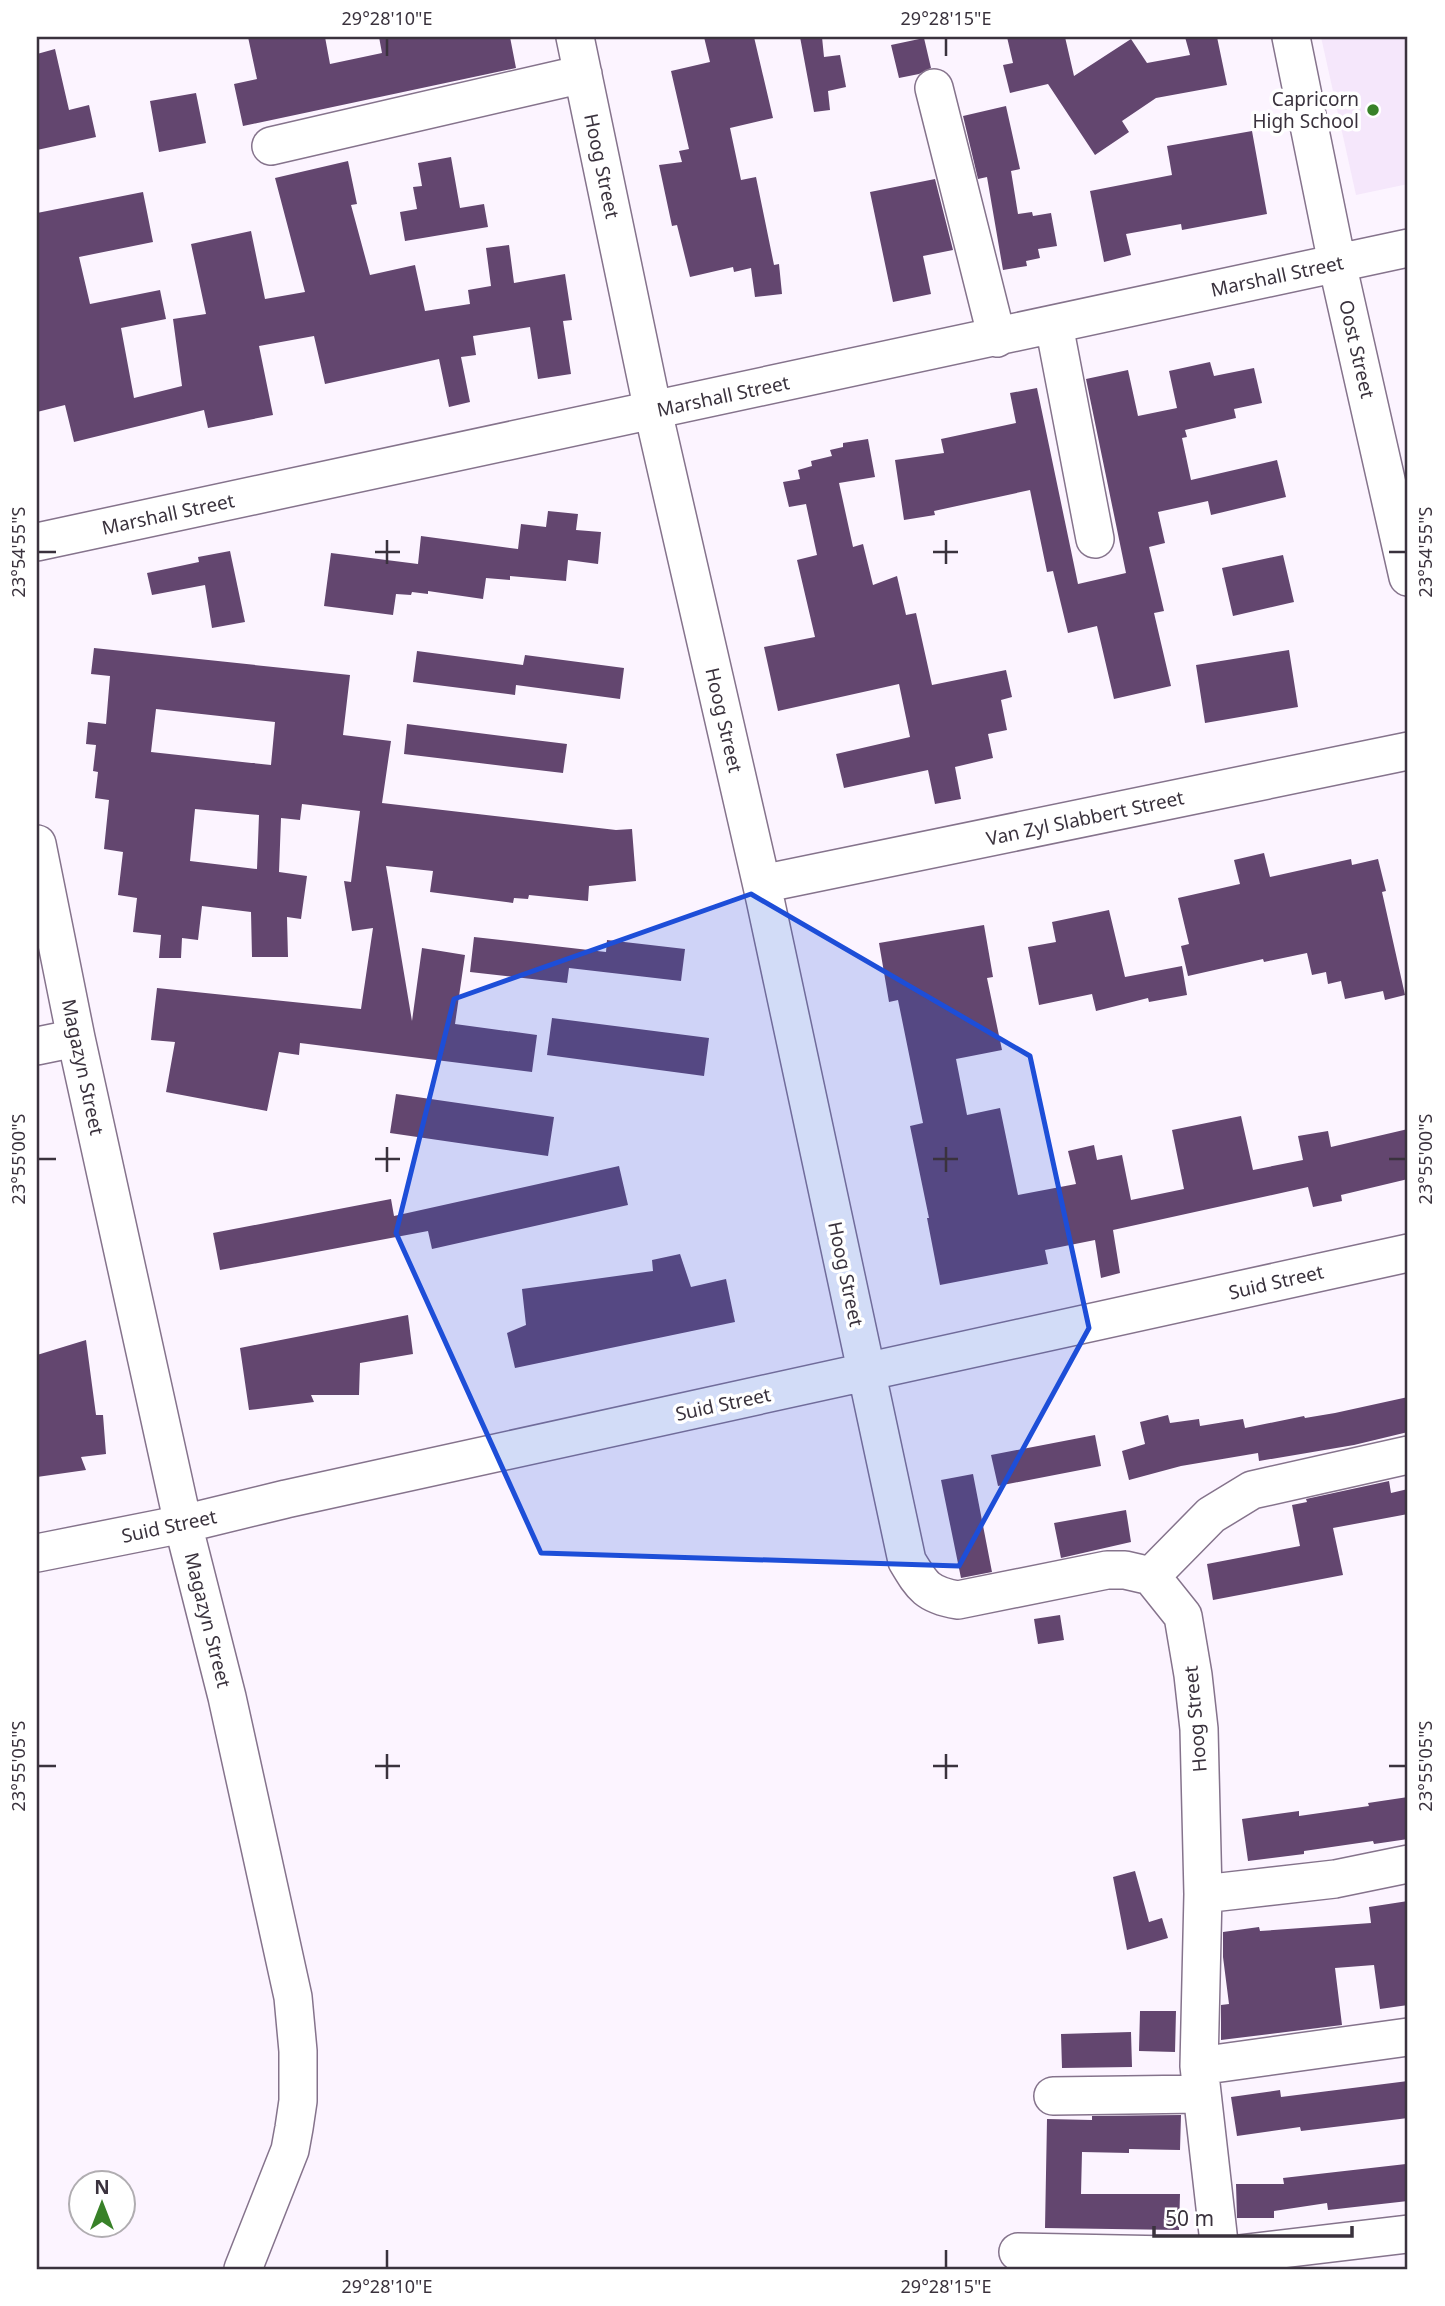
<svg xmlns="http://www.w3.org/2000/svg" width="1445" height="2306" viewBox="0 0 1445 2306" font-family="'Noto Sans',sans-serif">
	<rect width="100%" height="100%" fill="#fcf4ff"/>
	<path fill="#f5e7fb" d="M 1321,37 L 1408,37 L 1408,184 L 1356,195 Z"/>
	<path fill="#63466f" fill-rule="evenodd" d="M 248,37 L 325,37 L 330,64 L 382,53 L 379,37 L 510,37 L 516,68 L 243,126 L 234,84 L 257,79 Z
		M 704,37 L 754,37 L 773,118 L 730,128 L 741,180 L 756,177 L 774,265 L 779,264 L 782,294 L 755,297 L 751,268 L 734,272 L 733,267 L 690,277 L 677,225 L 672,226 L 659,165 L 682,162 L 679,151 L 689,149 L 671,71 L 710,62 Z
		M 800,37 L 822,37 L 824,57 L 840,55 L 846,87 L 828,91 L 830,110 L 814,112 Z
		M 1007,37 L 1065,37 L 1074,76 L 1131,39 L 1147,63 L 1190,55 L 1185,37 L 1217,37 L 1227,85 L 1156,98 L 1122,121 L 1129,132 L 1095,155 L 1048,84 L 1010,93 L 1003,65 L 1013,63 Z
		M 924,38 L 931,68 L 919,74 L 899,78 L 891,45 Z
		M 55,49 L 69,110 L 89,105 L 96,137 L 37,150 L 37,54 Z
		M 196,93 L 206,143 L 159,152 L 150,101 Z
		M 1006,106 L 1020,169 L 1011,171 L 1018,214 L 1032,212 L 1033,216 L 1051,213 L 1057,246 L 1038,249 L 1040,258 L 1026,261 L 1027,266 L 1003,270 L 987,177 L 978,179 L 963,116 Z
		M 1252,131 L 1267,214 L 1182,230 L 1181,224 L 1126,234 L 1131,255 L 1104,262 L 1090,191 L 1172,175 L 1167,146 Z
		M 451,157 L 460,208 L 484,204 L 488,227 L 405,241 L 400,212 L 417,209 L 413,187 L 422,186 L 418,163 Z
		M 348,161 L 357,204 L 351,205 L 370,275 L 415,265 L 425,311 L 470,304 L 468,290 L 491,286 L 486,248 L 509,245 L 514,283 L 565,274 L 572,320 L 563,321 L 571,374 L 538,379 L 530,327 L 473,336 L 476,355 L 461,357 L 470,402 L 449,407 L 439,359 L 325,384 L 314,336 L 259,346 L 273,415 L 208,428 L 204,410 L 74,442 L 65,405 L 37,412 L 37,213 L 143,192 L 153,242 L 79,257 L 90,304 L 160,290 L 166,319 L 121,328 L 134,398 L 182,386 L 173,319 L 206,314 L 191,244 L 251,231 L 265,299 L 305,292 L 275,178 Z
		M 935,179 L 953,250 L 923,256 L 931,294 L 893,302 L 870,192 Z
		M 1210,362 L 1214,376 L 1254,368 L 1262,403 L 1234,409 L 1236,418 L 1185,430 L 1187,437 L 1182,438 L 1191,480 L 1277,460 L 1286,497 L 1211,515 L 1208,501 L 1158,512 L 1165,543 L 1149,547 L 1164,611 L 1154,613 L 1171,686 L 1114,699 L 1097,626 L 1068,633 L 1053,571 L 1047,572 L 1030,490 L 934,511 L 935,515 L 904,520 L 895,460 L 944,453 L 941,439 L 1016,423 L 1010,393 L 1037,388 L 1078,584 L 1126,573 L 1086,379 L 1128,370 L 1138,416 L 1177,408 L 1169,371 Z
		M 868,439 L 875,477 L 839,483 L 853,547 L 863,544 L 873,585 L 897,576 L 906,615 L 916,613 L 932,685 L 1006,670 L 1012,697 L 1001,700 L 1007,730 L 988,734 L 993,758 L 955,767 L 961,799 L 935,804 L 928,770 L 844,788 L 836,754 L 910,737 L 899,684 L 778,711 L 764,647 L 815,637 L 797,560 L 817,555 L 806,504 L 789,507 L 783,482 L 800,479 L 798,470 L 812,466 L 811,461 L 832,456 L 830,450 L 843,447 L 843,443 Z
		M 548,511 L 578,514 L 576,530 L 601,532 L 598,564 L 568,560 L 566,581 L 510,576 L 510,580 L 486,578 L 483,599 L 428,591 L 428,594 L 412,592 L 411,595 L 396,594 L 393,615 L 324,606 L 331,553 L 418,564 L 421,536 L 518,549 L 521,524 L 546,527 Z
		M 230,551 L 245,622 L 212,628 L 205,585 L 152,595 L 147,573 L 199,562 L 198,557 Z
		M 1283,555 L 1294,602 L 1233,616 L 1222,568 Z
		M 94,648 L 350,675 L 343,735 L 391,741 L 382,803 L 616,830 L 632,829 L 636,881 L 589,886 L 588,901 L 529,895 L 528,899 L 514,898 L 513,903 L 430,892 L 433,871 L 386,866 L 412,1021 L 422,948 L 465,955 L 455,1024 L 537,1035 L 532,1072 L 300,1043 L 299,1055 L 279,1052 L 267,1111 L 166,1092 L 175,1042 L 151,1040 L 157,988 L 361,1009 L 373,928 L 352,931 L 344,881 L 351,882 L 360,811 L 302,804 L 300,820 L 281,818 L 279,872 L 307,876 L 301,919 L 287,917 L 288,957 L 252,957 L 251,912 L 202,906 L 198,940 L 182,938 L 181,958 L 159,958 L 161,935 L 133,932 L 137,898 L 118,895 L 123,852 L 104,849 L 109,800 L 95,798 L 98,772 L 93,771 L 96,745 L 86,744 L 88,722 L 106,724 L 110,676 L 91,674 ZM 156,709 L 275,722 L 271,765 L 151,752 ZM 195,809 L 259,815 L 257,869 L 190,861 Z
		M 1289,650 L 1298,707 L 1205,723 L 1196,665 Z
		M 417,651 L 523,665 L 525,655 L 624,668 L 620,699 L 516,685 L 515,695 L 413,682 Z
		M 407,724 L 567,744 L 563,773 L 404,754 Z
		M 1264,853 L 1270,877 L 1351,859 L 1352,865 L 1378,859 L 1386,891 L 1382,892 L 1405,995 L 1385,1000 L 1383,991 L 1345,999 L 1341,981 L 1328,984 L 1326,972 L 1312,975 L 1307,953 L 1264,962 L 1263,959 L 1188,976 L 1181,946 L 1189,944 L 1178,898 L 1240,884 L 1234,860 Z
		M 1109,910 L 1125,977 L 1182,966 L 1187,995 L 1149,1002 L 1148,998 L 1096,1011 L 1092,994 L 1039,1005 L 1028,947 L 1056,942 L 1052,922 Z
		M 984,925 L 993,977 L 987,978 L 1002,1050 L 956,1059 L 967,1115 L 1000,1108 L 1018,1195 L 1076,1184 L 1068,1151 L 1094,1145 L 1097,1160 L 1122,1155 L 1131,1200 L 1184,1189 L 1172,1130 L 1241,1116 L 1253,1170 L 1303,1160 L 1298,1136 L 1328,1131 L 1331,1147 L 1408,1129 L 1408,1179 L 1341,1195 L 1342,1201 L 1313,1207 L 1308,1187 L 1113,1230 L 1120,1273 L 1101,1278 L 1095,1240 L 1045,1250 L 1048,1264 L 940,1285 L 927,1218 L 929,1218 L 910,1126 L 923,1123 L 898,1000 L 889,1002 L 879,943 Z
		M 474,937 L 606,952 L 607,940 L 685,949 L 681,981 L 569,968 L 567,983 L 470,972 Z
		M 552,1018 L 709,1038 L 704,1076 L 547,1055 Z
		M 396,1094 L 554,1117 L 548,1156 L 390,1133 Z
		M 619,1166 L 628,1205 L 432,1249 L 428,1231 L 220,1270 L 213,1233 L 391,1199 L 394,1216 Z
		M 680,1254 L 691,1287 L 726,1279 L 735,1322 L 515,1368 L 507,1333 L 526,1325 L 522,1289 L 653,1271 L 652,1260 Z
		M 408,1315 L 413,1354 L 360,1363 L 359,1395 L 311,1395 L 314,1402 L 249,1410 L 240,1348 Z
		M 86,1340 L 96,1415 L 103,1415 L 106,1454 L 81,1457 L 86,1470 L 37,1477 L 37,1355 Z
		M 1408,1397 L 1408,1432 L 1354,1445 L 1259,1461 L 1258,1453 L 1181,1466 L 1129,1480 L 1122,1451 L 1145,1444 L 1140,1422 L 1168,1415 L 1170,1423 L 1199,1419 L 1200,1426 L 1243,1419 L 1245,1428 L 1304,1416 L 1305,1418 L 1335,1413 Z
		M 1095,1435 L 1101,1466 L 998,1486 L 991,1455 Z
		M 973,1474 L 992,1572 L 961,1578 L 941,1480 Z
		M 1389,1481 L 1391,1493 L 1408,1489 L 1408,1514 L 1333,1528 L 1343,1575 L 1213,1600 L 1207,1564 L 1300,1546 L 1292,1505 L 1307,1502 L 1306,1499 Z
		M 1126,1510 L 1131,1542 L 1061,1558 L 1054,1523 Z
		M 1060,1615 L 1064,1640 L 1038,1644 L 1034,1619 Z
		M 1408,1797 L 1408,1839 L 1374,1844 L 1373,1841 L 1304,1851 L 1304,1854 L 1248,1861 L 1242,1819 L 1299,1811 L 1299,1816 L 1369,1806 L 1368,1803 Z
		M 1135,1871 L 1149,1922 L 1162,1918 L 1168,1938 L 1127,1950 L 1113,1877 Z
		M 1408,1901 L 1408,2005 L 1380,2009 L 1374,1965 L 1335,1968 L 1342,2025 L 1221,2040 L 1221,2005 L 1229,2004 L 1223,1957 L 1223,1932 L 1259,1927 L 1260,1931 L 1371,1923 L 1369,1907 Z
		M 1140,2011 L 1176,2011 L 1175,2052 L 1139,2051 Z
		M 1131,2032 L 1132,2067 L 1062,2068 L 1061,2034 Z
		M 1408,2081 L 1408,2118 L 1301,2131 L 1300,2127 L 1237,2136 L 1231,2097 L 1280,2090 L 1281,2097 Z
		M 1181,2115 L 1180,2150 L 1129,2149 L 1129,2153 L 1082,2152 L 1081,2194 L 1180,2194 L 1179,2230 L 1045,2228 L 1047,2119 L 1092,2120 L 1092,2116 Z
		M 1406,2164 L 1408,2201 L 1328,2210 L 1327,2203 L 1274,2211 L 1274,2218 L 1237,2218 L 1236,2184 L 1284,2184 L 1283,2178 Z"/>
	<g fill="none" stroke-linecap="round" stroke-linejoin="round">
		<defs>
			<path id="minor" d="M 575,37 L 653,411 L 765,899 L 907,1561 C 922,1586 927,1595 958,1600 L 1107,1570 L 1125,1570 L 1151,1576 L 1183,1616 L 1193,1675 L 1199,1729 L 1203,1894 L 1199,2066 L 1222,2269
				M 1291,37 L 1337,263 L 1408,577
				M 934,88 L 997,338
				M 271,146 L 583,74
				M 1054,325 L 1095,539
				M 37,542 L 1408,248
				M 37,844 L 76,1038 L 183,1524 L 227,1697 L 293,1997 L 298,2051 L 298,2101 L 294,2128 L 290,2150 L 243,2269
				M 762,884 L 1408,751
				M 37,1046 L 76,1038
				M 37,1553 L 183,1524 L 286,1499 L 1408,1253
				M 1151,1576 L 1211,1515 L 1252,1490 L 1408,1455
				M 1203,1894 L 1335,1879 L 1408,1864
				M 1199,2066 L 1408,2037
				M 1053,2096 L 1201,2094
				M 1018,2252 L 1222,2256 L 1408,2234"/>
		</defs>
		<use href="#minor" stroke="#85738c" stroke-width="40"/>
		<use href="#minor" stroke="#fff" stroke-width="37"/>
	</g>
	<path fill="#1d4ed8" fill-opacity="0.2" stroke="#1d4ed8" stroke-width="5" stroke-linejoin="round" d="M 751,894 L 1030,1056 L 1089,1328 L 959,1566 L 541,1553 L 396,1233 L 454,999 Z"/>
	<path fill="none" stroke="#3a323d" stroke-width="2.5" d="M 387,38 L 387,56M 946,38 L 946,56M 387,540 L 387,564M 946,540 L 946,564M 38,552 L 56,552M 375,552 L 400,552M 933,552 L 958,552M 1389,552 L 1406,552M 387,1147 L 387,1172M 946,1147 L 946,1172M 38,1159 L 56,1159M 375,1159 L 400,1159M 933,1159 L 958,1159M 1389,1159 L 1406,1159M 387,1754 L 387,1779M 946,1754 L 946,1779M 38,1766 L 56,1766M 375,1766 L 400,1766M 933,1766 L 958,1766M 1389,1766 L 1406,1766M 387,2250 L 387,2268M 946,2250 L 946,2268"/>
	<circle fill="#388128" stroke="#fff" stroke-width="2.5" cx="1373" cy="110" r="7"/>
	<g text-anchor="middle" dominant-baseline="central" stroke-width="7" stroke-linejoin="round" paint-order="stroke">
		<g font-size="19" fill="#3a323d" stroke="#fff" text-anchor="end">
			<text x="1359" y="99">Capricorn<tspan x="1359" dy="22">High School</tspan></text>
		</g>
		<g font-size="19" fill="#3a323d" stroke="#fff">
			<text transform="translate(602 166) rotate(78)">Hoog Street</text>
			<text transform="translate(1277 276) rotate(-12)">Marshall Street</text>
			<text transform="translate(1357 349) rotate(77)">Oost Street</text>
			<text transform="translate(723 396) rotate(-12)">Marshall Street</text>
			<text transform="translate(168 514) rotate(-12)">Marshall Street</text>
			<text transform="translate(724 720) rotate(77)">Hoog Street</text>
			<text transform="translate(1085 818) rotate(-12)">Van Zyl Slabbert Street</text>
			<text transform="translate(83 1067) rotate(78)">Magazyn Street</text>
			<text transform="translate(846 1274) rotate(78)">Hoog Street</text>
			<text transform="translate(1276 1282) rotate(-13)">Suid Street</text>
			<text transform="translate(723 1404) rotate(-12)">Suid Street</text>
			<text transform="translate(169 1526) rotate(-12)">Suid Street</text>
			<text transform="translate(208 1620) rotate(76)">Magazyn Street</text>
			<text transform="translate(1195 1719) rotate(-95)">Hoog Street</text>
		</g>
	</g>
	<rect width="1445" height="2306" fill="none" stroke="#ffffff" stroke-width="77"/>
	<g transform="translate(102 2204)"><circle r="33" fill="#ffffff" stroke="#b0adb1" stroke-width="2"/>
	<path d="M0-5L12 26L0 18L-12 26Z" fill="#388128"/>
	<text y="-10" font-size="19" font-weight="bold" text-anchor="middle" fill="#3a323d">N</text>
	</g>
	<path d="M1154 2226v10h198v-10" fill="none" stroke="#3a323d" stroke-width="3.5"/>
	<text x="1165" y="2226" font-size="21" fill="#3a323d" stroke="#ffffff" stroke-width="5" paint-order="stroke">50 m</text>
	<rect x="38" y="38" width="1368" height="2230" fill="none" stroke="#3a323d" stroke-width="2.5"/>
	<g font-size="18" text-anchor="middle" fill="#3a323d">
		<text x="387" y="25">29°28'10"E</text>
		<text x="946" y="25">29°28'15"E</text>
		<text transform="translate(19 552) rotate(-90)" y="6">23°54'55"S</text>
		<text transform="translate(1426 552) rotate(-90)" y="6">23°54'55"S</text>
		<text transform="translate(19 1159) rotate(-90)" y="6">23°55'00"S</text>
		<text transform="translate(1426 1159) rotate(-90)" y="6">23°55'00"S</text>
		<text transform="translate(19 1766) rotate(-90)" y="6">23°55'05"S</text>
		<text transform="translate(1426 1766) rotate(-90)" y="6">23°55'05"S</text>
		<text x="387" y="2293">29°28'10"E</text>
		<text x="946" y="2293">29°28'15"E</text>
	</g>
</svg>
